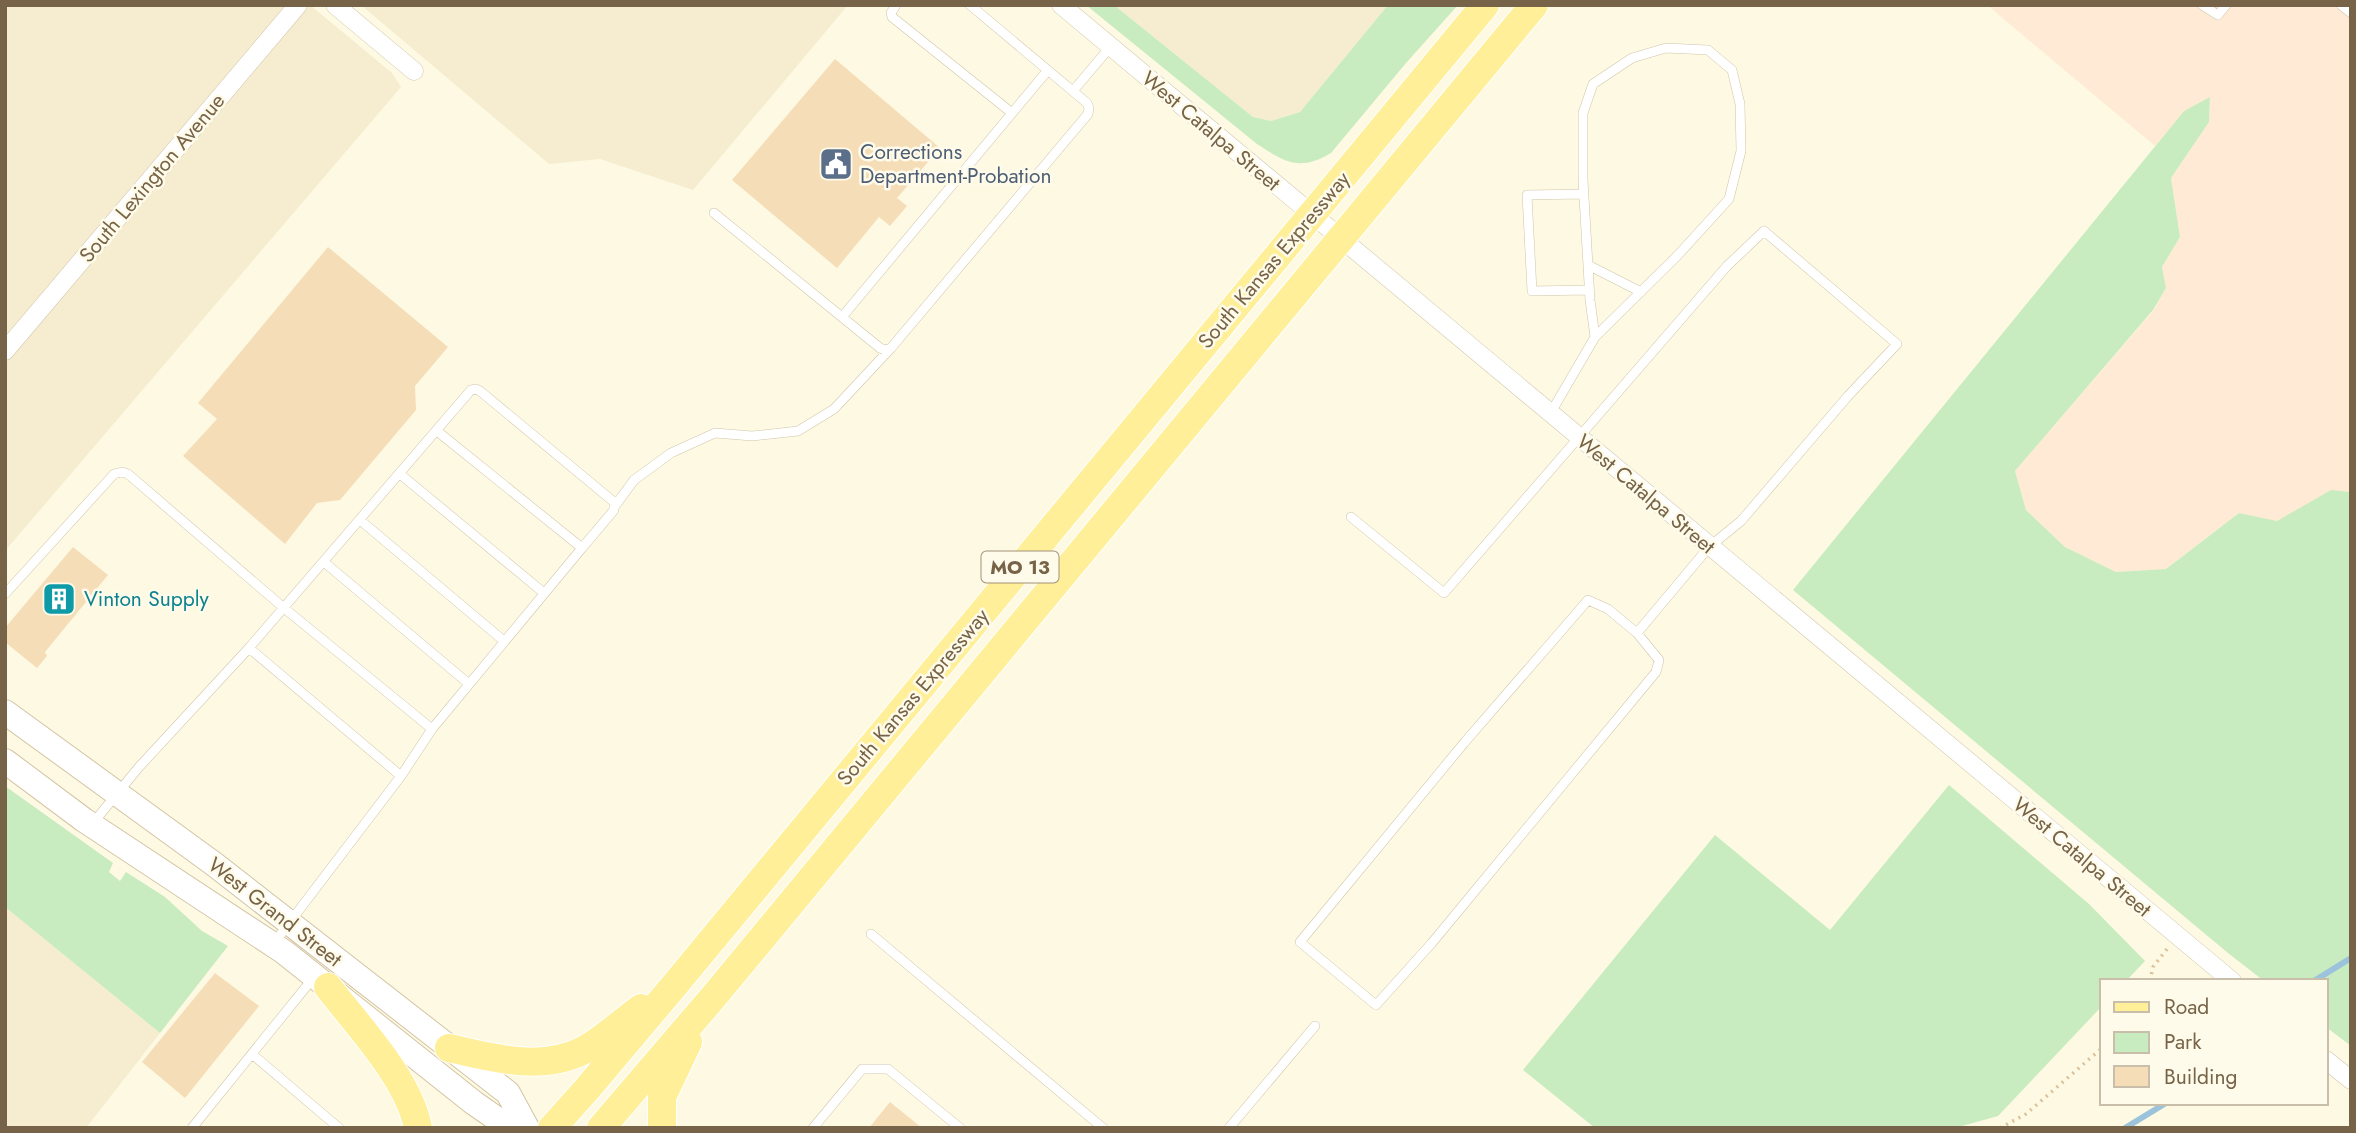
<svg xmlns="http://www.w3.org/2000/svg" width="2356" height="1133" viewBox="0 0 2356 1133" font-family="Jost,sans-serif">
	<rect width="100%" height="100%" fill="#fef9e2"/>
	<path fill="#f6edd0" d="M 5,5 L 310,5 L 392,73 L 401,87 L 5,551 Z
		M 361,5 L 848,5 L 693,190 L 600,159 L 549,164 Z
		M 1114,5 L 1388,5 L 1300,112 L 1271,121 L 1253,117 Z
		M 5,907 L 160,1033 L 86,1128 L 5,1128 Z"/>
	<path fill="#ffebd5" d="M 1987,5 L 2351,5 L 2351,492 L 2331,490 L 2277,522 L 2239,513 L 2166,569 L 2116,572 L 2065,547 L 2026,510 L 2015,471 L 2153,311 L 2166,288 L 2162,267 L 2180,237 L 2171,178 L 2209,122 L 2210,98 L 2184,111 L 2155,146 Z"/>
	<path fill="#c8ecc0" d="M 1086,5 L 1114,5 L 1253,117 L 1271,121 L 1300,112 L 1388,5 L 1458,5 L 1406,63 L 1331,153 C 1299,172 1285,162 1257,144 Z
		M 2210,97 L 2209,122 L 2171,178 L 2180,237 L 2162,267 L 2166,288 L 2153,310 L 2015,471 L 2026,510 L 2065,547 L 2116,572 L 2166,569 L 2239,513 L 2277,521 L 2331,490 L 2351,492 L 2351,1046 L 2326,1027 L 2326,981 L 2264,981 L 2228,953 L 1793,590 L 2184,111 Z
		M 1949,785 L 2089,904 L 2145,961 L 2126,981 L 2102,981 L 2102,1006 L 1998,1116 L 1955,1128 L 1595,1128 L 1523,1070 L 1715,835 L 1830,930 Z
		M 5,786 L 113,863 L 109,872 L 120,881 L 126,872 L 165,897 L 202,931 L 228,946 L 160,1033 L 5,907 Z"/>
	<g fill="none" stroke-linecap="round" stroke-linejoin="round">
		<path stroke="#9bc3db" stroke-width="6" d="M 2314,981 L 2351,958
			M 2125,1128 L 2166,1103"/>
	</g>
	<path fill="#f5ddb8" d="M 835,59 L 940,148 L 897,198 L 907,206 L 890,226 L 879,217 L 837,268 L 732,180 Z
		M 328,247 L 448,347 L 415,386 L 416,410 L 340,500 L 317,503 L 285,544 L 183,456 L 217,419 L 198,403 Z
		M 73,547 L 108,575 L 45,652 L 47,656 L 37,668 L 5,642 L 5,628 Z
		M 215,973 L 259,1006 L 185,1098 L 142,1062 Z
		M 890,1102 L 922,1128 L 869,1128 Z"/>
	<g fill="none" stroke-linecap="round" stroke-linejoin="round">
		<defs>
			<path id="lane" d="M 896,5 L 891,13 L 892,17 L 1012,113
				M 2202,5 L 2218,15 L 2226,5
				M 2341,5 L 2351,13
				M 1073,91 L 1111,46
				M 1583,194 L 1527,195 L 1532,291 L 1589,290
				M 714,213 L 880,348 L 885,350 L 891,348 L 1088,114 L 1089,108 L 1087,103 L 970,5
				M 1588,265 L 1641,292
				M 842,317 L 1048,70
				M 1550,414 L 1595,337 L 1590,300 L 1583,180 L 1583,113 L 1593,84 L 1632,58 L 1666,48 L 1708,50 L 1732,70 L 1740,104 L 1741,151 L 1729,199 L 1678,255 L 1595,337
				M 400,474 L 544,593
				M 615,506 L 634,480 L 671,453 L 715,433 L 752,436 L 798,431 L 834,409 L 891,348
				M 1351,517 L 1444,593 L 1727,266 L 1764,231 L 1897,344 L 1848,396 L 1741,521 L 1709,547 L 1637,633 L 1659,660 L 1656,672 L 1431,944 L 1376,1005 L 1300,942 L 1464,743 L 1588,600 L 1608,609 L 1637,633
				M 360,520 L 504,641
				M 324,562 L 469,684
				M 5,594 L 114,474 L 122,472 L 128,474 L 284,608 L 432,729
				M 249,648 L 401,776
				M 93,823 L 139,767 L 249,648 L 471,390 L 476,389 L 480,391 L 614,502 L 614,510 L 582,548
				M 871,934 L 1103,1128
				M 274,943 L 401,776 L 432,729 L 582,548 L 437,431
				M 252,1054 L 339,1128
				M 192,1128 L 314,977
				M 813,1128 L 862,1069 L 888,1069 L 960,1128
				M 1229,1128 L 1315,1026"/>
			<path id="street" d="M 335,5 L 414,71
				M 1061,5 L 2232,981
				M 5,351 L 298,5
				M 2326,1060 L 2351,1080"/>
			<path id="secondary" d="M 5,712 L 214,864 L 508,1093 L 527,1128
				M 5,761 L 84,820 L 284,952 L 474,1103 L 510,1128"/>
			<path id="primary" d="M 328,987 C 358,1026 409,1079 418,1128
				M 449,1048 C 492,1058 542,1072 584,1050 C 604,1039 623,1021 641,1008
				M 552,1128 L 587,1089 L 678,981 L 1485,5
				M 601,1128 L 715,995 L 1534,5
				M 662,1128 L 662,1097 L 688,1042"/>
		</defs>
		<use href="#lane" stroke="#d1c5ab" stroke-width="10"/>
		<use href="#street" stroke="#d1c5ab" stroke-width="19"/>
		<use href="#secondary" stroke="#d3c4a5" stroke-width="26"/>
		<use href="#primary" stroke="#fff" stroke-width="30"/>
		<path stroke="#d9c19b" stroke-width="3.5" stroke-dasharray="2 5" stroke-linecap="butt" d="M 2150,981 L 2153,967 L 2167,949
			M 2000,1128 L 2026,1114 L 2102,1048"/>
		<use href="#lane" stroke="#fff" stroke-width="9"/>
		<use href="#street" stroke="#fff" stroke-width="18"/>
		<use href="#secondary" stroke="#fff" stroke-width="24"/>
		<use href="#primary" stroke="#ffef98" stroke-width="28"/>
	</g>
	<defs>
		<symbol id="civic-square" viewBox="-11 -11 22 22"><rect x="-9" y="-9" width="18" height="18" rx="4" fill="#5c6f8a" stroke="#fffbea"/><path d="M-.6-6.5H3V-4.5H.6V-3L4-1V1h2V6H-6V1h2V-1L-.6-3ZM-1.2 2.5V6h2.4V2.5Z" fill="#fff"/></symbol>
		<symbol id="building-square" viewBox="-11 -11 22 22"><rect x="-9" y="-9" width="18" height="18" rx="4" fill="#0f9aa8" stroke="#fffbea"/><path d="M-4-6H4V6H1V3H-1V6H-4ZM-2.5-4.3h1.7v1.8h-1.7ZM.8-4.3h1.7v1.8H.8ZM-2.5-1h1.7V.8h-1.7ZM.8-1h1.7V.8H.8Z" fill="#fff"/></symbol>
	</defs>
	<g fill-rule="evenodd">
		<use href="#civic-square" x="817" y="145" width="38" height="38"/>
		<use href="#building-square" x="40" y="580" width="38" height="38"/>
	</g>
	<g text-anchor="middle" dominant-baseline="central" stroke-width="5" stroke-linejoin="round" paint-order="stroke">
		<rect fill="#fffbea" stroke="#a09178" stroke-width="2" x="981.5" y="551.5" width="77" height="31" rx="5"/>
		<g font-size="19" font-weight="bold" fill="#776347">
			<text x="1020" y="567">MO 13</text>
		</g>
		<g font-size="21" fill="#776347" stroke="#fffbea">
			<text transform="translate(1211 131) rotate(40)">West Catalpa Street</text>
			<text transform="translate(152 178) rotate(-50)">South Lexington Avenue</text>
			<text transform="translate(1274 260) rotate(-50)">South Kansas Expressway</text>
			<text transform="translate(1646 494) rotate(40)">West Catalpa Street</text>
			<text transform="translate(913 697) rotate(-50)">South Kansas Expressway</text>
			<text transform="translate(2082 857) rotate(40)">West Catalpa Street</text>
			<text transform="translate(275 912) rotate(38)">West Grand Street</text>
		</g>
		<g font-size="21" fill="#4e5e75" stroke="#fffbea" text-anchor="start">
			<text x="860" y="152">Corrections<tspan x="860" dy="24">Department-Probation</tspan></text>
		</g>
		<g font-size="21" fill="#0d838f" stroke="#fffbea" text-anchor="start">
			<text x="84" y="599">Vinton Supply</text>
		</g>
	</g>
	<rect width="2356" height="1133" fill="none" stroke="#776347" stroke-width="14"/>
	<rect x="2100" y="979" width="228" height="126" fill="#fffbea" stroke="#c9bea9" stroke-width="2"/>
	<rect x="2114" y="1002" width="35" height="10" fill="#ffef98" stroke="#c9bea9" stroke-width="2"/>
	<text x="2164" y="1014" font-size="21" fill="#776347">Road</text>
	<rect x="2114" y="1032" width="35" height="21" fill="#c8ecc0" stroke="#c9bea9" stroke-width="2"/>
	<text x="2164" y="1049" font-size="21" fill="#776347">Park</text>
	<rect x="2114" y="1066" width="35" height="21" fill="#f5ddb8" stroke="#c9bea9" stroke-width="2"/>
	<text x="2164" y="1084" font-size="21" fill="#776347">Building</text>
</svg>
